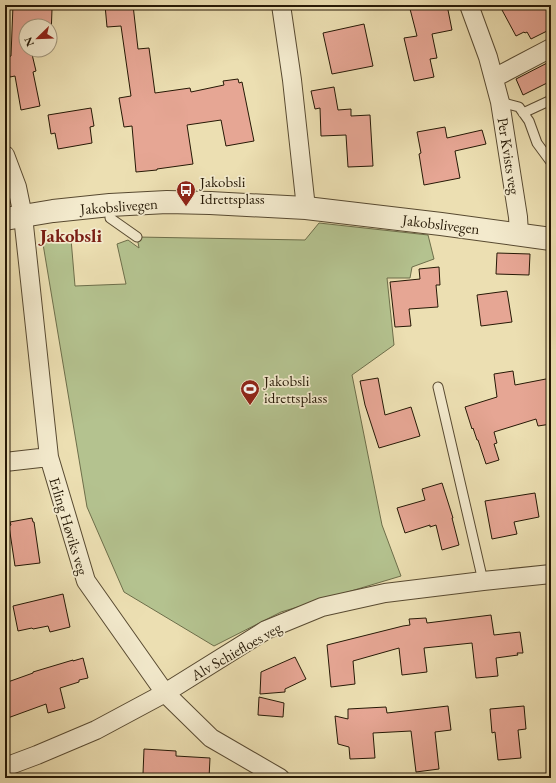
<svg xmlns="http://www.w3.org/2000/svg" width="556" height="783" viewBox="0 0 556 783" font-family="'EB Garamond',serif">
	<rect width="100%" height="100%" fill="#ecdfb2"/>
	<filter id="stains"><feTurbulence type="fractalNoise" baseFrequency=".005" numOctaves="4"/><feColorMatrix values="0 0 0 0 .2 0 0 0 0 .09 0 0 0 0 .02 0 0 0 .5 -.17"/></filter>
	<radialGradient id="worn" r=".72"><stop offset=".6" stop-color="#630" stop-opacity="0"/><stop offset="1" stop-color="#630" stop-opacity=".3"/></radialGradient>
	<path fill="#b4c28f" stroke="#6d6e4a" d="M 319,223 L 428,235 L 434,259 L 412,267 L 410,278 L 387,278 L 394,345 L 352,375 L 382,525 L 401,576 L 281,612 L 214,646 L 124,592 L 87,507 L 42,238 L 71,239 L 75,286 L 126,284 L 117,244 L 128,240 L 139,248 L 137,237 L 305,240 Z"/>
	<path fill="#e6a694" stroke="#261906" d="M 13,5 L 20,5 L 21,7 L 52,9 L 51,37 L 50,37 L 50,26 L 26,26 L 26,50 L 31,50 L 36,71 L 33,72 L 40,106 L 21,110 L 15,76 L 10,77 L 5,58 L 11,56 Z
		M 105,5 L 133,5 L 138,49 L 149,48 L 155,93 L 190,88 L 191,92 L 224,85 L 223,81 L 238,79 L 239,83 L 242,82 L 254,141 L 226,146 L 221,120 L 187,125 L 193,164 L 157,169 L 157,170 L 136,172 L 132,126 L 124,127 L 119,98 L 131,96 L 121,26 L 107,27 Z
		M 409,5 L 447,5 L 452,30 L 432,34 L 437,58 L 430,59 L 434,77 L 414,81 L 404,38 L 417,36 Z
		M 511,5 L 551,5 L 551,29 L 531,39 L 527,32 L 525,33 L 524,32 L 516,36 L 502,10 Z
		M 364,24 L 373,66 L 332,74 L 323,33 Z
		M 551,61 L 551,81 L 523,95 L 516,79 Z
		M 334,87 L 338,110 L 351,109 L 351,116 L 370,115 L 373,166 L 348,167 L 346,135 L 321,136 L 320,108 L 315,109 L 311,91 Z
		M 91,108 L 94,126 L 90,127 L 92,143 L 58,149 L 55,133 L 51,134 L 48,115 Z
		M 445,127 L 447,138 L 482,130 L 486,144 L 455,151 L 460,178 L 424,185 L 419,154 L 421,153 L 417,132 Z
		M 497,253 L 530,254 L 529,275 L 496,274 Z
		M 439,267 L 440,285 L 436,285 L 438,307 L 409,309 L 411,326 L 395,327 L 390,282 L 420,279 L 419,269 Z
		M 507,291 L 512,322 L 481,326 L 477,295 Z
		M 513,371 L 515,385 L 551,378 L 551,424 L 538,426 L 536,419 L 494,432 L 497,443 L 494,444 L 499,460 L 486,464 L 478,440 L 477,440 L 473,428 L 472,429 L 465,407 L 497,397 L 494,374 Z
		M 378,378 L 385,415 L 411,407 L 420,436 L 379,448 L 365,405 L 360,381 Z
		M 442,483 L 453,518 L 452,518 L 459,545 L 442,550 L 436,525 L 430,527 L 430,525 L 405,533 L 397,508 L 425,500 L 422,489 Z
		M 535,493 L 539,517 L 514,522 L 517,534 L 492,539 L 485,501 Z
		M 32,518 L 33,522 L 34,522 L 40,563 L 15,566 L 9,526 L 11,525 L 10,522 Z
		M 63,594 L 70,627 L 50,632 L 48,626 L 33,629 L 32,628 L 18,631 L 13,606 Z
		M 491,615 L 494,635 L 520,632 L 523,653 L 517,653 L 518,655 L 496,658 L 498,676 L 476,678 L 472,643 L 424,648 L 427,672 L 402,675 L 399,648 L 353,661 L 355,684 L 331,687 L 327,645 L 403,626 L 410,625 L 409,619 L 426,618 L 427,623 Z
		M 295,657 L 306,679 L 285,689 L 285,692 L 260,694 L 261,672 Z
		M 83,658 L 88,678 L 79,680 L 79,682 L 60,688 L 65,708 L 48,713 L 46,704 L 5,719 L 5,683 L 33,673 L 33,672 L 73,660 L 73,661 Z
		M 259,697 L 284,703 L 283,717 L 258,715 Z
		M 448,706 L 451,730 L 435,732 L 439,769 L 416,772 L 411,731 L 373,733 L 375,758 L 350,759 L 349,747 L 338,744 L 335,716 L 348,719 L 348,709 L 386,707 L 387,713 Z
		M 524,706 L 526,729 L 518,730 L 521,758 L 498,760 L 495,732 L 492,733 L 490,709 Z
		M 144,749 L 176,751 L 176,756 L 210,758 L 209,778 L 173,777 L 173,778 L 151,778 L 151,775 L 143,774 Z"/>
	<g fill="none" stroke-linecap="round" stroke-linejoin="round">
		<defs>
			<path id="service" d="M 500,102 L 519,107 L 529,121 L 537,143 L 551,162
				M 523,113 L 551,100
				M 110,205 L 110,218 L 137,237
				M 438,387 L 483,581"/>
			<path id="minor" d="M 281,5 L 292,80 L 306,208
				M 469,5 L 488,57 L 500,102 L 518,217 L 519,234
				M 494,78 L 551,48
				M 5,155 L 17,187 L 23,216 L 49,457 L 86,581 L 165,693 L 211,738 L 280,778
				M 5,462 L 49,457
				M 5,767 L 37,755 L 96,730 L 165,693 L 266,630 L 322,607 L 385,593 L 483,581 L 551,574"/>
			<path id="tertiary" d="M 5,219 L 53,211 L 110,205 L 167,202 L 210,203 L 306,208 L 441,224 L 551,239"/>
		</defs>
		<use href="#service" stroke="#584a31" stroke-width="11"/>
		<use href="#minor" stroke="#584a31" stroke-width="20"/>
		<use href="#tertiary" stroke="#584a31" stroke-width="24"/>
		<use href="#service" stroke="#f3eacd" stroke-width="9"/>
		<use href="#minor" stroke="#f3eacd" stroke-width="18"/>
		<use href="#tertiary" stroke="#f3eacd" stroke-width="22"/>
	</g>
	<defs>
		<symbol id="bus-pin" viewBox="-11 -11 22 30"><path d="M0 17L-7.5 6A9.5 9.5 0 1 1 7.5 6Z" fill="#8f2418" stroke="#f3eacd"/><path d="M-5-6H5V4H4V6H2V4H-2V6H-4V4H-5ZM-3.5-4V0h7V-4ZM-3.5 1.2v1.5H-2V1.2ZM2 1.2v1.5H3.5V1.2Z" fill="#fff"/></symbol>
		<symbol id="stadium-pin" viewBox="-11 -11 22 30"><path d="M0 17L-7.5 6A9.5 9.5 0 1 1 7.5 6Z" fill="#8f2418" stroke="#f3eacd"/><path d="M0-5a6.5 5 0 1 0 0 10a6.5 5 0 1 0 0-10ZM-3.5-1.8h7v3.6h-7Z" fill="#fff"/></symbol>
	</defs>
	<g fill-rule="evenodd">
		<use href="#bus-pin" x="175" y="179" width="22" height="30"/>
		<use href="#stadium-pin" x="239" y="378" width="22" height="30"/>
	</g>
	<g text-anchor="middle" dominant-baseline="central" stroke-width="3.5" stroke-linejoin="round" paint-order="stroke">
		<g font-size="15" fill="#261906" stroke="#f3eacd">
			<text transform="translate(509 156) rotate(81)">Per Kvists veg</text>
			<text transform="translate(119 206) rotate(-4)">Jakobslivegen</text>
			<text transform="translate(441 224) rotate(7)">Jakobslivegen</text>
			<text transform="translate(69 526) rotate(73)">Erling Høviks veg</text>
			<text transform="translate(236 651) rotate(-30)">Alv Schiefloes veg</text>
		</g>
		<g font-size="15" fill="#261906" stroke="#f3eacd" text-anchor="start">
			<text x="200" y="181">Jakobsli<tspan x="200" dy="17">Idrettsplass</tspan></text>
			<text x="264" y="380">Jakobsli<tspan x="264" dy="17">idrettsplass</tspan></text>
		</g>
		<g font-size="19" font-weight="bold" fill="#7a1f14" stroke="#f3eacd">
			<text x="71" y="235">Jakobsli</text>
		</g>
	</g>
	<rect width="556" height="783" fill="none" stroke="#ecdfb2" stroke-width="20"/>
	<rect x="6" y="6" width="544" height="771" fill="none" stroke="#261906" stroke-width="2"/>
	<rect x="10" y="10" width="536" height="763" fill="none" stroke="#261906"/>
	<g transform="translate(38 38) rotate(247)"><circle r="19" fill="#f3eacd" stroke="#a1967d"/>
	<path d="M0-3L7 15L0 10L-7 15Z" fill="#8f2418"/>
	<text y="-6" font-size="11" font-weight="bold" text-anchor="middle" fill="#261906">N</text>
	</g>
	<rect width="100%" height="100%" filter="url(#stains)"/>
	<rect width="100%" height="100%" fill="url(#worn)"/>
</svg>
